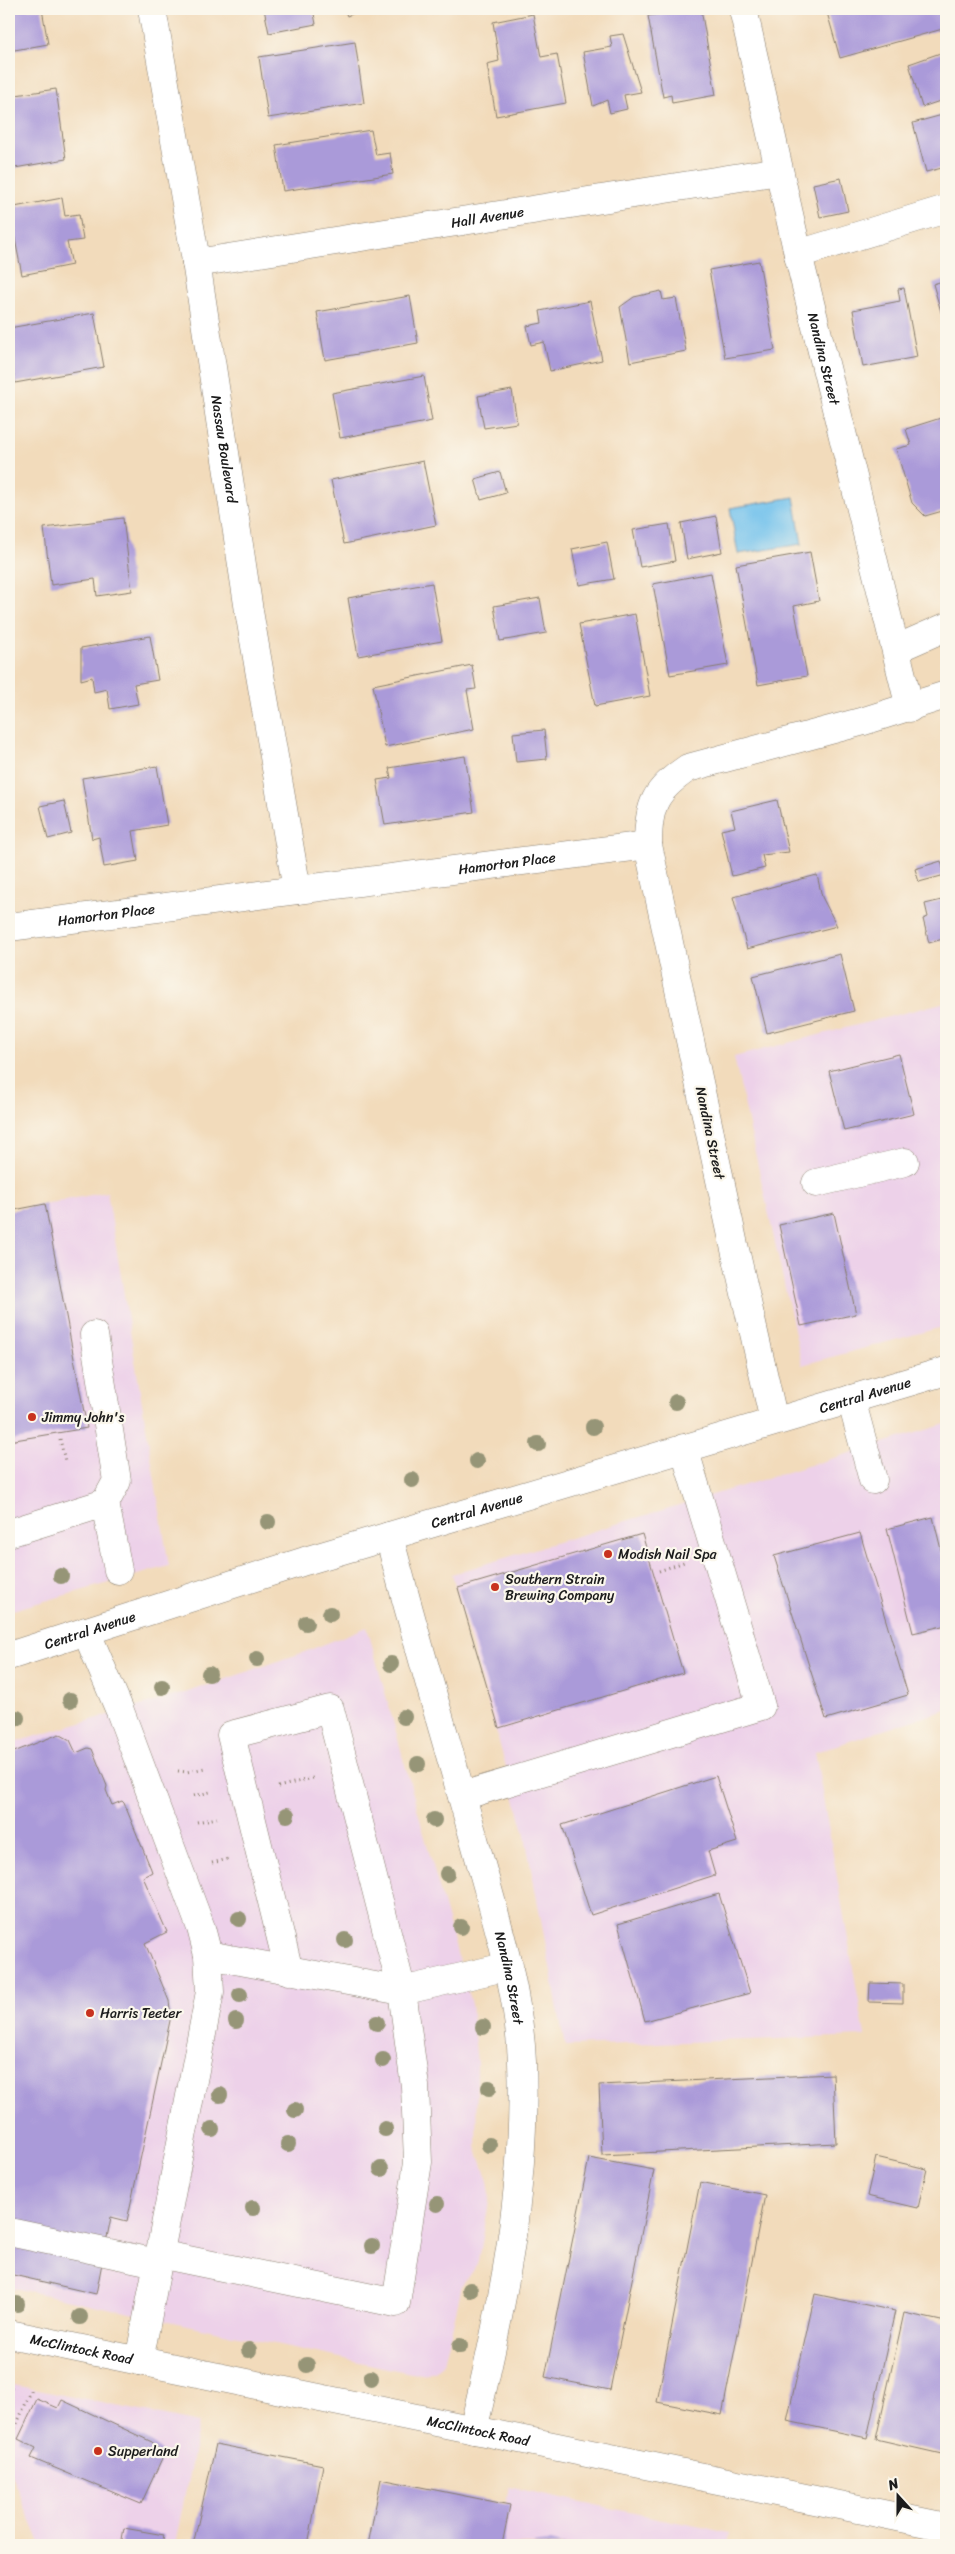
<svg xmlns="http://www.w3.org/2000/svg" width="955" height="2554" viewBox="0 0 955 2554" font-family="Sriracha,sans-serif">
	<rect width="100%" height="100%" fill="#fbf7ec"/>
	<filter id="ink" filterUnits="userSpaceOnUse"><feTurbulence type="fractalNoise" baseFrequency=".02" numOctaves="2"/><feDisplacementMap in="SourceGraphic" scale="10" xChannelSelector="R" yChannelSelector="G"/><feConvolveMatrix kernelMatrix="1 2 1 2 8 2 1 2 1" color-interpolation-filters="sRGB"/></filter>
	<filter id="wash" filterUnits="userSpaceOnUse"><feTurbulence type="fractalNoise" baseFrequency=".0096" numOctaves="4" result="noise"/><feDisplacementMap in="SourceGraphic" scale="20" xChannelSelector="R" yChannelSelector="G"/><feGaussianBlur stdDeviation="1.12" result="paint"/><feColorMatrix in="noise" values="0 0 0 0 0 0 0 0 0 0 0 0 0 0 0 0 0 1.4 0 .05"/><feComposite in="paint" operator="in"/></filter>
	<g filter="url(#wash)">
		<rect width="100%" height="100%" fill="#f2dbbb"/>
		<path fill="#edd1e9" d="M 946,1002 L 946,1326 L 802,1365 L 734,1057 Z
			M 107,1192 L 169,1566 L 9,1611 L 9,1211 Z
			M 946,1424 L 946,1710 L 815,1752 L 865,2036 L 565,2046 L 524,1831 L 452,1574 Z
			M 367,1627 L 471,2004 L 477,2063 L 476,2147 L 488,2181 L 490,2195 L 479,2261 L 462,2285 L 444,2363 L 435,2371 L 424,2374 L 411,2373 L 9,2287 L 9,1744 L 185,1693 L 302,1653 Z
			M 9,2384 L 199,2423 L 175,2545 L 41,2545 L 9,2470 Z
			M 509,2487 L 730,2533 L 728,2545 L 497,2545 Z"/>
		<path fill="#71c1ec" stroke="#466e84" d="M 794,497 L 802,544 L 738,554 L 730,508 Z"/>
		<g id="blocks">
			<path fill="#aa9ad9" d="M 9,9 L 42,9 L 48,44 L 9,51 Z
				M 264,9 L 313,9 L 316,24 L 269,33 Z
				M 344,9 L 364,9 L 347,16 Z
				M 689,9 L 701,9 L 716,95 L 672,103 L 671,95 L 663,97 L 648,16 Z
				M 826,9 L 946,9 L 946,28 L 840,58 Z
				M 533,14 L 541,57 L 557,54 L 566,103 L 496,116 L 487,64 L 499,61 L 493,22 Z
				M 623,34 L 641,92 L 624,95 L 627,109 L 610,113 L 607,100 L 593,106 L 583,52 L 612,47 L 610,36 Z
				M 355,42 L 364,103 L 268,118 L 259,57 Z
				M 946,51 L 946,99 L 922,107 L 909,64 Z
				M 56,89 L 66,159 L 9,169 L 9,96 Z
				M 946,114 L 946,167 L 926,172 L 913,123 Z
				M 371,130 L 376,155 L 390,153 L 393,174 L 283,191 L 276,145 Z
				M 841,178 L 848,211 L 820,217 L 813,184 Z
				M 62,198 L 65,216 L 79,214 L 83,240 L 67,242 L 72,265 L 22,275 L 9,208 Z
				M 759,261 L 775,350 L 725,358 L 709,270 Z
				M 946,280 L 946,329 L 933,284 Z
				M 904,288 L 917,357 L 863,367 L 853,310 L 900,301 L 898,289 Z
				M 661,291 L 663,300 L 676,298 L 686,351 L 630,362 L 620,307 L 634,297 Z
				M 410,296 L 418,343 L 325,360 L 317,312 Z
				M 590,301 L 602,360 L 550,371 L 544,342 L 531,345 L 527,326 L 542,323 L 540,311 Z
				M 94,313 L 104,367 L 15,383 L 9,348 L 9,328 Z
				M 424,376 L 432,421 L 340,438 L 332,393 Z
				M 512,390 L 517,423 L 484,428 L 478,396 Z
				M 944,417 L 946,426 L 946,510 L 925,516 L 912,503 L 896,449 L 911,445 L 906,429 Z
				M 423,461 L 436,525 L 344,544 L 331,480 Z
				M 500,472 L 506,493 L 481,500 L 475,479 Z
				M 716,516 L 722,552 L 687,559 L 681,523 Z
				M 123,518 L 132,591 L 97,596 L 95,579 L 51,585 L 44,528 Z
				M 669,524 L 675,561 L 640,567 L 633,530 Z
				M 607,542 L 614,579 L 579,585 L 572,549 Z
				M 810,552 L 819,601 L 794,606 L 807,676 L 758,685 L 736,565 Z
				M 711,573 L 728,665 L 670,675 L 653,584 Z
				M 432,583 L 442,641 L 358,656 L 348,598 Z
				M 540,598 L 546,633 L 500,641 L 494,606 Z
				M 635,614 L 650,696 L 595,706 L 579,624 Z
				M 150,636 L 158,680 L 134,684 L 138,704 L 110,709 L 107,689 L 94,692 L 92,677 L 81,680 L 81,648 Z
				M 472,665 L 476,689 L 467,690 L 474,729 L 385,747 L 373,685 Z
				M 544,730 L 547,759 L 516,762 L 513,733 Z
				M 465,756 L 474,812 L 385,825 L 377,780 L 391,778 L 389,768 Z
				M 157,766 L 167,825 L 133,831 L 138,861 L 104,867 L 99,837 L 92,839 L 82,778 Z
				M 777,800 L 789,852 L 762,855 L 765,868 L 732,876 L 721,830 L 735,827 L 731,811 Z
				M 64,801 L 71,833 L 48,839 L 40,806 Z
				M 941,861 L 945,875 L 919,882 L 915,869 Z
				M 817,875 L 822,897 L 837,926 L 747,949 L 733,897 Z
				M 946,899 L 946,938 L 929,943 L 923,919 L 928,917 L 925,904 Z
				M 840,954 L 854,1011 L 767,1033 L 753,976 Z
				M 899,1054 L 914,1114 L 844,1131 L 829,1071 Z
				M 45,1204 L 87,1428 L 9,1441 L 9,1211 Z
				M 834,1213 L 856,1314 L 801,1326 L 779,1225 Z
				M 933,1517 L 946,1570 L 946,1625 L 913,1633 L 887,1529 Z
				M 860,1533 L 908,1695 L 826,1719 L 774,1556 Z
				M 642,1534 L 683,1673 L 499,1728 L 458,1588 Z
				M 59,1734 L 70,1740 L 76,1753 L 88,1748 L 92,1749 L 107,1786 L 106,1790 L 112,1805 L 122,1801 L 124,1803 L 151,1869 L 152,1872 L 143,1877 L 167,1932 L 145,1943 L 169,2001 L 171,2016 L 127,2221 L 111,2217 L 96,2294 L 9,2274 L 9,1754 Z
				M 716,1776 L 737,1842 L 708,1851 L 715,1875 L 591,1915 L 562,1825 Z
				M 719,1894 L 750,1993 L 645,2021 L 618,1924 Z
				M 870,1983 L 903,1984 L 903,2003 L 869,2002 Z
				M 833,2074 L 836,2143 L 602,2155 L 599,2085 Z
				M 876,2157 L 927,2169 L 918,2208 L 867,2196 Z
				M 589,2158 L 654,2170 L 610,2390 L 545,2377 Z
				M 700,2182 L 765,2195 L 722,2415 L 657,2402 Z
				M 815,2294 L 895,2311 L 867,2438 L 787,2421 Z
				M 904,2313 L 946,2322 L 946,2455 L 876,2439 Z
				M 37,2399 L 58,2408 L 62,2400 L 152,2442 L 164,2454 L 141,2504 L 31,2458 L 36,2448 L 18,2439 Z
				M 216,2444 L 323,2465 L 308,2545 L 193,2545 Z
				M 381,2479 L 510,2505 L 502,2545 L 368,2545 Z
				M 124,2528 L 164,2535 L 162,2545 L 121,2545 Z
				M 550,2541 L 565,2545 L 534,2545 L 534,2544 Z"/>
		</g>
	</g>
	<g filter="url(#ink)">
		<use href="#blocks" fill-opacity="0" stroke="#877c6c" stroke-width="1"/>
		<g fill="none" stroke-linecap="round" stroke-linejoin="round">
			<defs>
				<g id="minor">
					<path id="s1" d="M 152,9 L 195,255 L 249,611 L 297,890"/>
					<path id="s2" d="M 743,9 L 798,254 L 910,708"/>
					<path d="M 798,254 L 946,209"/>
					<path id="s3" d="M 196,263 L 779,171"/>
					<path d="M 896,649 L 946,627"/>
					<path id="s4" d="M 9,927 L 648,845"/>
					<path d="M 816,1183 L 905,1162"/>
					<path d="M 94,1335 L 117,1481 L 105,1503"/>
					<path d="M 851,1399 L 873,1480"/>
					<path d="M 774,1421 L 734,1245 L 648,845 C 648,805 655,790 688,768 L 864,721 L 946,695"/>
					<path d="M 9,1533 L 105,1503 L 118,1570"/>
					<path id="s5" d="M 389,1536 C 416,1640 447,1743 476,1846 C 495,1917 519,1988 522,2062 C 527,2186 502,2310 473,2430"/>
					<path d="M 86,1631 L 120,1711 L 201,1928 L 208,1955 L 210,1992 L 139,2361"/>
					<path d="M 462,1796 L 761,1706 L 684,1448"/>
					<path d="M 208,1955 L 402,1991 L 509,1966"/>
					<path d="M 9,2232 L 157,2263"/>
					<path d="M 159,2254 L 396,2303 L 418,2162 L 415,2086 L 402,1991 L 330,1709 L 231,1735 L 289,1971"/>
					<path id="s6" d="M 9,2334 L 946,2527"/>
				</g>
				<g id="major">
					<path id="s7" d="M 9,1656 L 305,1561 L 946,1371"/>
				</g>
			</defs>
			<use href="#minor" stroke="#877c6c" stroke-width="29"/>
			<use href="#major" stroke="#877c6c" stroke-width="29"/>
			<path stroke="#877c6c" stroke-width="3" stroke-dasharray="1 4" stroke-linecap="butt" d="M 60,1439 L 65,1461
				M 9,1478 L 9,1479
				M 659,1571 L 684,1562
				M 178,1771 L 187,1772 L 205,1768
				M 278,1787 L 313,1778
				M 194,1796 L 210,1792
				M 197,1822 L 217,1818
				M 212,1863 L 228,1859
				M 9,2392 L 12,2385
				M 9,2404 L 13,2406
				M 9,2442 L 32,2389"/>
			<use href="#minor" stroke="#fff" stroke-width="28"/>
			<use href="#major" stroke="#fff" stroke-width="28"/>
		</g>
		<g fill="#969577">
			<circle cx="676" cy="1402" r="8"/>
			<circle cx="593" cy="1427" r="8"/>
			<circle cx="538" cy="1444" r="8"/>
			<circle cx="477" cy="1461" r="8"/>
			<circle cx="412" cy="1480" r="8"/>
			<circle cx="268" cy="1522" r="8"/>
			<circle cx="61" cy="1576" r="8"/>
			<circle cx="330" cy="1614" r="8"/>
			<circle cx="306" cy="1623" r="8"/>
			<circle cx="257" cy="1659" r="8"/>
			<circle cx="391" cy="1664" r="8"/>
			<circle cx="209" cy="1674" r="8"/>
			<circle cx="162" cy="1687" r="8"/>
			<circle cx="70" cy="1700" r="8"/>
			<circle cx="404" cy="1717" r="8"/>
			<circle cx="17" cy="1718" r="8"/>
			<circle cx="418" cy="1764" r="8"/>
			<circle cx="287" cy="1815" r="8"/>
			<circle cx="434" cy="1820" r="8"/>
			<circle cx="447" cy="1874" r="8"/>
			<circle cx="239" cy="1919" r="8"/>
			<circle cx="461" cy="1927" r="8"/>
			<circle cx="345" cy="1940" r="8"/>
			<circle cx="240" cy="1995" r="8"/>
			<circle cx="236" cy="2021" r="8"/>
			<circle cx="377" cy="2023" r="8"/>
			<circle cx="483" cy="2027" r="8"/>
			<circle cx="383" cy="2060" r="8"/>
			<circle cx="489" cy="2088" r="8"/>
			<circle cx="220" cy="2095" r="8"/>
			<circle cx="295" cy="2110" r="8"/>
			<circle cx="212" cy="2129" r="8"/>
			<circle cx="385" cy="2129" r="8"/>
			<circle cx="288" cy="2144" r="8"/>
			<circle cx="489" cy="2145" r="8"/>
			<circle cx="381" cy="2169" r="8"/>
			<circle cx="437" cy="2204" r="8"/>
			<circle cx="253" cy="2208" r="8"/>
			<circle cx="372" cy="2246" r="8"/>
			<circle cx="470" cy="2290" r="8"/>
			<circle cx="17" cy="2304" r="8"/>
			<circle cx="80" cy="2317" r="8"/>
			<circle cx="460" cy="2346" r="8"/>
			<circle cx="249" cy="2350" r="8"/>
			<circle cx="307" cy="2365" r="8"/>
			<circle cx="371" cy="2378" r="8"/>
		</g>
	</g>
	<g fill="#c8321e" stroke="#fbf7ec" stroke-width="2">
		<circle cx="32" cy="1417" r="5"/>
		<circle cx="608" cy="1554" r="5"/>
		<circle cx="495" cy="1587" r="5"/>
		<circle cx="90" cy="2013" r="5"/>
		<circle cx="98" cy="2451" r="5"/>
	</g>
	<g text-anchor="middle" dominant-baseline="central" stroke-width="4.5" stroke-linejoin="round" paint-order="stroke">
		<g font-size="14" fill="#1c1c1c" stroke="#fbf7ec">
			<text stroke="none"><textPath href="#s3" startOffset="295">Hall Avenue</textPath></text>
			<text stroke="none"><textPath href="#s2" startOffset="359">Nandina Street</textPath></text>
			<text stroke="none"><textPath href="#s1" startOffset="446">Nassau Boulevard</textPath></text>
			<text stroke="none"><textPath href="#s4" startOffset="502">Hamorton Place</textPath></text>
			<text stroke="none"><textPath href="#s4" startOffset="98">Hamorton Place</textPath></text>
			<text transform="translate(710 1133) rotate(78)">Nandina Street</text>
			<text stroke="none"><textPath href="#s7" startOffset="895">Central Avenue</textPath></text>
			<text stroke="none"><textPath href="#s7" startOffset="490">Central Avenue</textPath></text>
			<text stroke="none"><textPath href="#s7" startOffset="85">Central Avenue</textPath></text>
			<text stroke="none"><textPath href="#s5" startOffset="458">Nandina Street</textPath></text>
			<text stroke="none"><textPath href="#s6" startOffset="74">McClintock Road</textPath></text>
			<text stroke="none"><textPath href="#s6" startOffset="479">McClintock Road</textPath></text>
		</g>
		<g font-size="14" fill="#1c1c1c" stroke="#fbf7ec" text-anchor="start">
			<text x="42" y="1417">Jimmy John's</text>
			<text x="618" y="1554">Modish Nail Spa</text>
			<text x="505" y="1579">Southern Strain<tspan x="505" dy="16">Brewing Company</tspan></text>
			<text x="100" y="2013">Harris Teeter</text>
			<text x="108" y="2451">Supperland</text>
		</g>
	</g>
	<rect width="955" height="2554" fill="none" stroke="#fbf7ec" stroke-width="30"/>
	<g transform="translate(898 2496) rotate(339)" stroke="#fbf7ec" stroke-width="4" paint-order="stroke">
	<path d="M0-4L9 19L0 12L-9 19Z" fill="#1c1c1c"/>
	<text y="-8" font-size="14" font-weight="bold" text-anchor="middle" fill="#1c1c1c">N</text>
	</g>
</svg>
